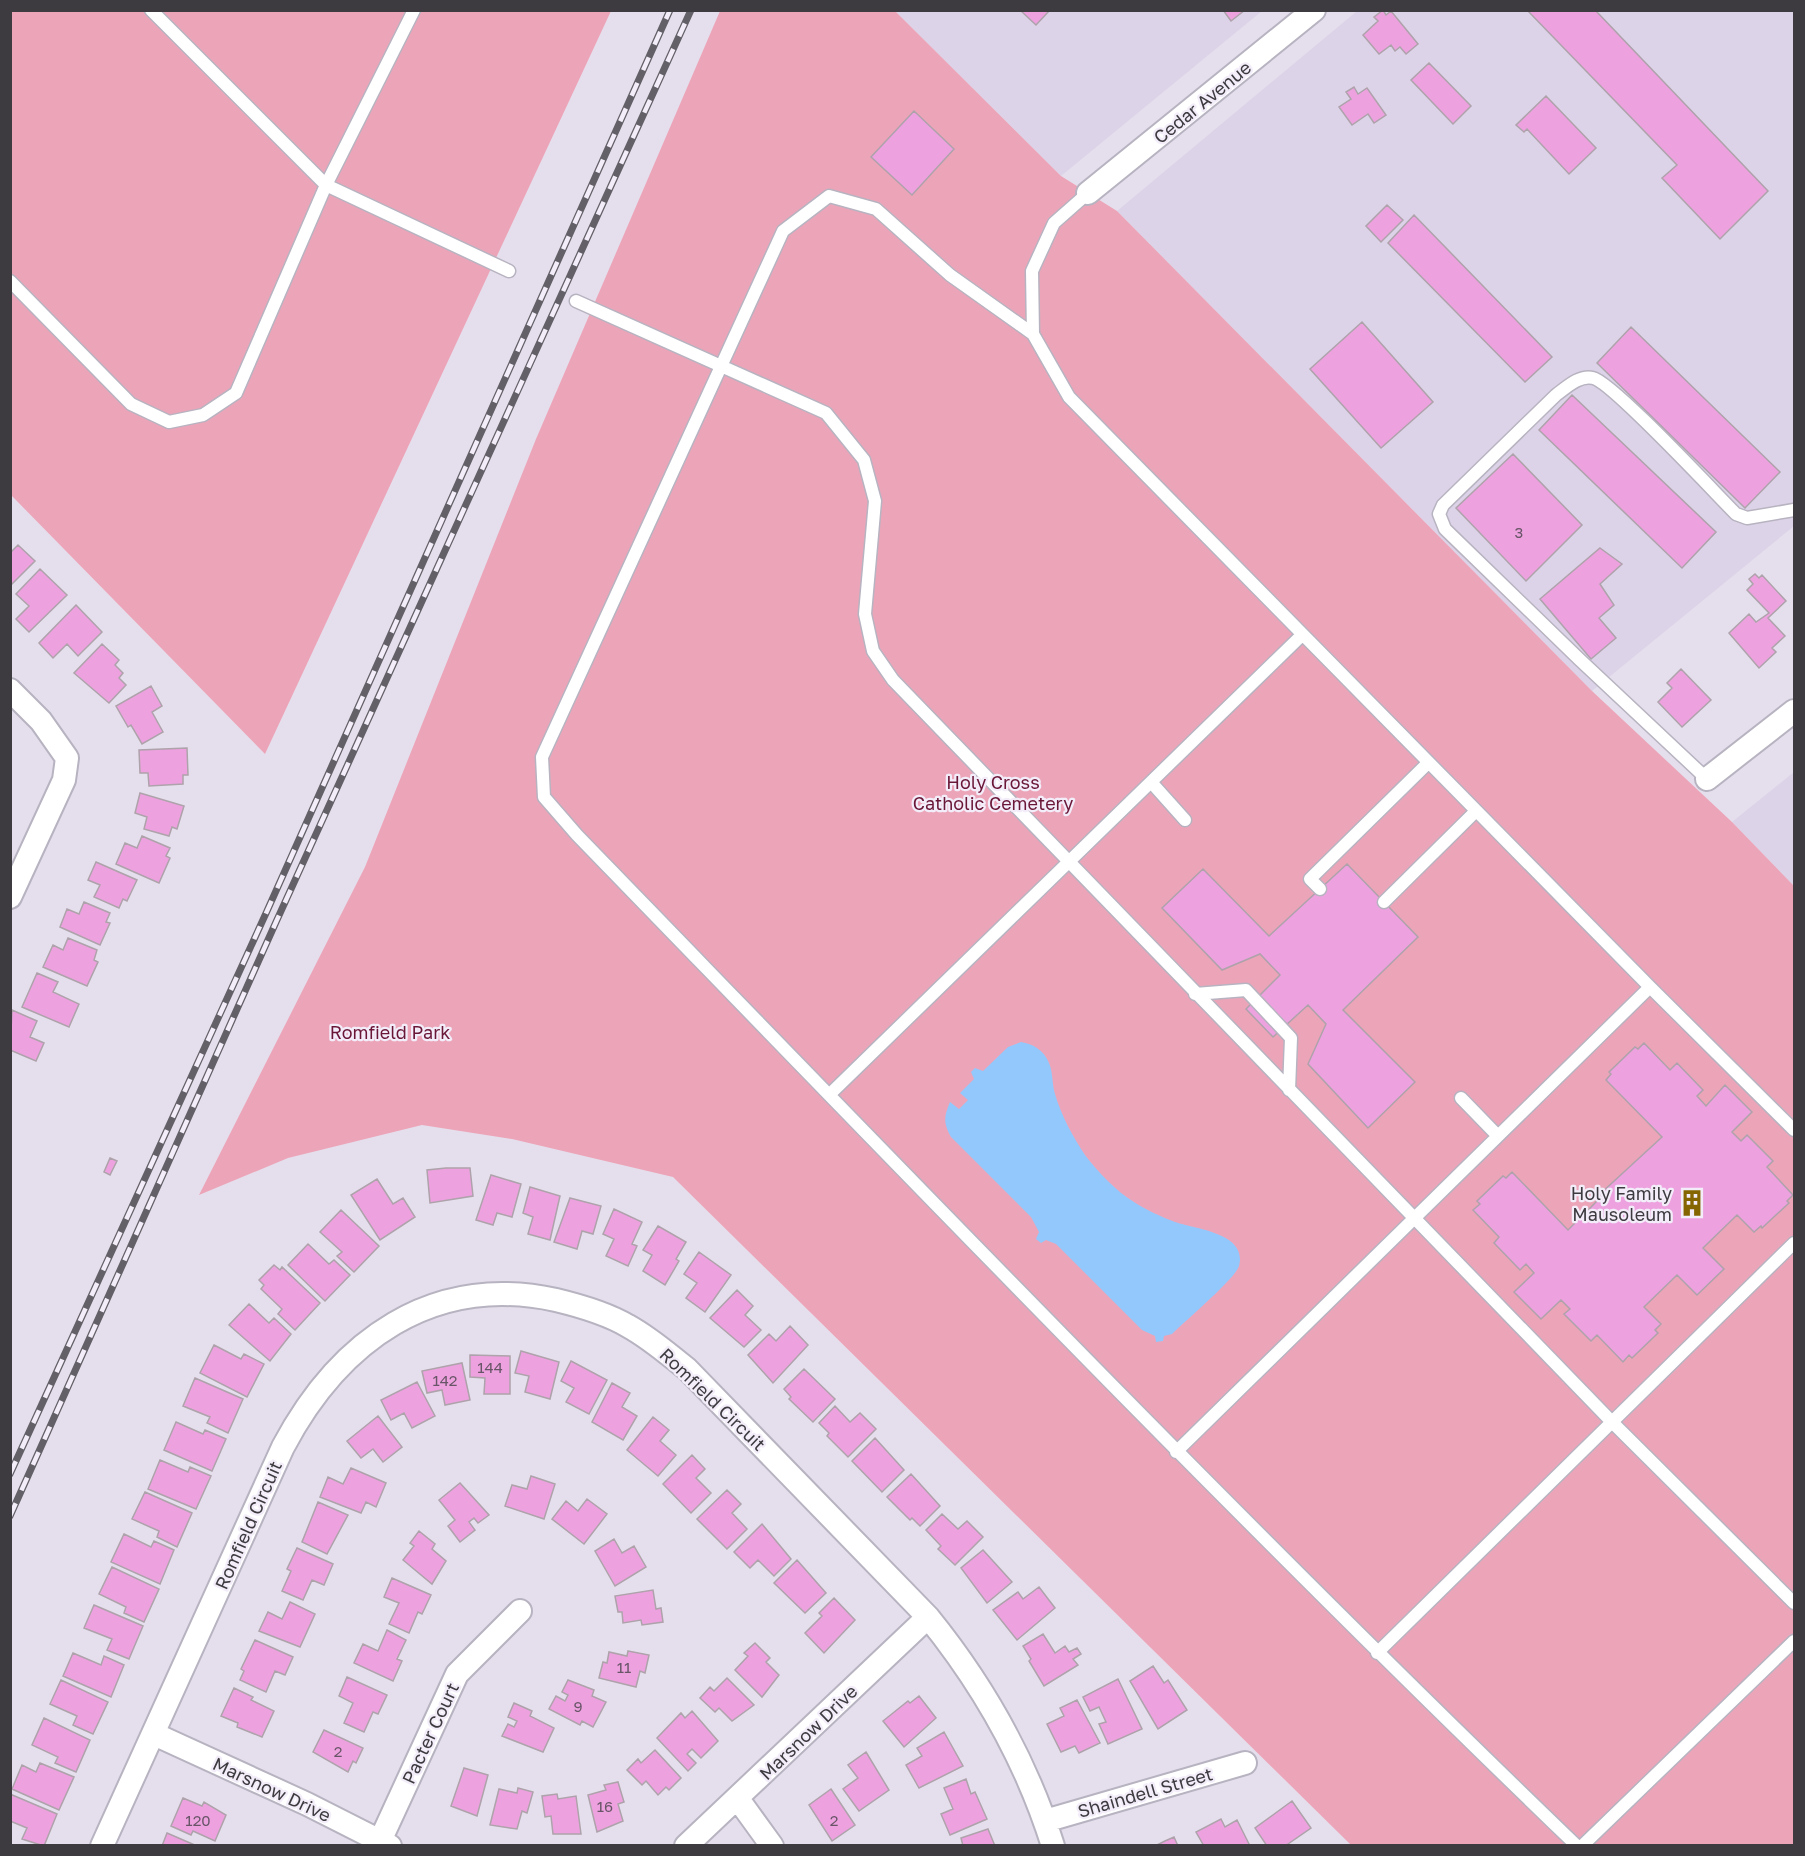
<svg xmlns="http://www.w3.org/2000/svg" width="1805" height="1856" viewBox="0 0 1805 1856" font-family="'Golos Text',sans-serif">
	<rect width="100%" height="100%" fill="#e5dfed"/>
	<path fill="#dcd3e8" d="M 895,11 L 1262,11 L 1061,176 Z
		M 1357,11 L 1794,11 L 1794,526 L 1592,691 L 1117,211 Z
		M 1794,772 L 1794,886 L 1732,822 Z"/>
	<path fill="#eca5b8" d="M 10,11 L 611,11 L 265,754 L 11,495 Z
		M 720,11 L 895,11 L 1061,176 L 1117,211 L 1592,691 L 1732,822 L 1794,886 L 1794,1845 L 1351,1845 L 673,1177 L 512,1139 L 422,1125 L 288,1158 L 199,1195 L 365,867 L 536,439 Z"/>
	<path fill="#93c8fd" d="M 1021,1042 C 1033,1044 1044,1050 1049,1063 C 1053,1072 1052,1084 1055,1094 C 1061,1115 1073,1137 1085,1155 C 1098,1172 1116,1191 1134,1202 C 1146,1210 1162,1217 1175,1222 C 1195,1229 1248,1233 1239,1266 C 1235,1279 1185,1321 1172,1334 L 1164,1336 L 1163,1341 L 1156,1342 L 1155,1336 L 1142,1330 L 1056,1244 L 1046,1240 L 1041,1243 L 1036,1239 L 1039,1232 L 1031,1217 L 951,1137 C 943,1123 944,1116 950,1102 L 959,1109 L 968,1100 L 960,1093 L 974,1079 L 971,1072 L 975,1068 L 983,1071 L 1008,1047 Z"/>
	<path fill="#eda2df" stroke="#aea2ab" stroke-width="1.5" d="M 1020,10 L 1050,10 L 1036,25 Z
		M 1223,10 L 1245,10 L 1231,21 Z
		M 1383,10 L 1386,15 L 1391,11 L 1418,44 L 1406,54 L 1400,47 L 1395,51 L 1391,45 L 1379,54 L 1363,35 L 1378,21 L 1374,17 Z
		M 1527,10 L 1599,10 L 1597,12 L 1768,191 L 1720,239 L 1662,178 L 1677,165 Z
		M 1429,63 L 1471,106 L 1453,124 L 1411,80 Z
		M 1354,87 L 1358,94 L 1367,88 L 1386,115 L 1374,123 L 1368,114 L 1352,125 L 1339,107 L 1351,99 L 1346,92 Z
		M 1546,96 L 1596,148 L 1569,174 L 1527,129 L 1524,132 L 1516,125 Z
		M 914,111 L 954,149 L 912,195 L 871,157 Z
		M 1387,205 L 1403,220 L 1381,242 L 1366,226 Z
		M 1414,215 L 1552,357 L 1525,382 L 1388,243 Z
		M 1362,322 L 1433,402 L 1381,448 L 1310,369 Z
		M 1631,327 L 1780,472 L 1745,508 L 1597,363 Z
		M 1572,395 L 1716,532 L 1682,568 L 1539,430 Z
		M 1513,454 L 1582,525 L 1526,581 L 1456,508 Z
		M 18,545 L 35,561 L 10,586 L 10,553 Z
		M 1600,548 L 1622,564 L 1600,584 L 1614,605 L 1599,618 L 1616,638 L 1591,659 L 1540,599 Z
		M 40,569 L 67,595 L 29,632 L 16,619 L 29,606 L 16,594 Z
		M 1755,574 L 1759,578 L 1762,575 L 1786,601 L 1768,618 L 1785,636 L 1772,648 L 1776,652 L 1759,668 L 1729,633 L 1749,614 L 1756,622 L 1769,613 L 1747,590 L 1753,584 L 1749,579 Z
		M 76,605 L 102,632 L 78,656 L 67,644 L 53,658 L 39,643 Z
		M 102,644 L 119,660 L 115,665 L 123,673 L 119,678 L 126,685 L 109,703 L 74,673 Z
		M 1681,669 L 1711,700 L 1682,727 L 1658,702 L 1672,688 L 1667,683 Z
		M 151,686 L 162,706 L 152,712 L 163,732 L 142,744 L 131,725 L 128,727 L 116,706 Z
		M 187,748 L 188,775 L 183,775 L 183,784 L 149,786 L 148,773 L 140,773 L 139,750 Z
		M 140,793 L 184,806 L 177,829 L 172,827 L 169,836 L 144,829 L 147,817 L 135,813 Z
		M 142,836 L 170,848 L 166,856 L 170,858 L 159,883 L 116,864 L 125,843 L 137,848 Z
		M 96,862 L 137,880 L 127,901 L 123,899 L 119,908 L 94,897 L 100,885 L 88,880 Z
		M 1347,864 L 1418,937 L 1343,1010 L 1415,1082 L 1368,1128 L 1308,1064 L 1326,1024 L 1308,1005 L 1273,1037 L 1246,1009 L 1280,975 L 1260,954 L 1222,970 L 1162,908 L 1203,869 L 1269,936 Z
		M 84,902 L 110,913 L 106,922 L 110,923 L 100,945 L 60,927 L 67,909 L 79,914 Z
		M 68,938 L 97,950 L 94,960 L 98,962 L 87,986 L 43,967 L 53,945 L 63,950 Z
		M 37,973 L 58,982 L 53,992 L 79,1004 L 69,1027 L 22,1007 Z
		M 12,1010 L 37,1021 L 30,1037 L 44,1043 L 36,1061 L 10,1050 Z
		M 1644,1043 L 1670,1070 L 1677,1063 L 1703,1090 L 1697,1096 L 1706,1106 L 1725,1085 L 1752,1112 L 1732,1132 L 1741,1141 L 1747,1135 L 1773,1161 L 1767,1167 L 1793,1195 L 1787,1201 L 1789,1203 L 1762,1228 L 1761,1226 L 1754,1232 L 1737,1215 L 1703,1248 L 1724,1269 L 1697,1295 L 1677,1275 L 1644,1307 L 1661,1324 L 1655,1330 L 1658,1333 L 1632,1358 L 1629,1355 L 1623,1362 L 1597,1335 L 1591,1341 L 1564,1314 L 1570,1309 L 1561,1300 L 1541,1319 L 1514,1292 L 1534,1273 L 1526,1264 L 1520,1270 L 1494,1243 L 1499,1237 L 1473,1210 L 1480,1204 L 1477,1201 L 1503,1176 L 1506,1178 L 1512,1172 L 1568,1230 L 1602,1196 L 1600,1194 L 1662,1137 L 1606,1080 L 1611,1074 L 1609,1072 L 1635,1047 L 1638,1049 Z
		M 110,1158 L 117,1161 L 110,1175 L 104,1172 Z
		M 446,1168 L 470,1168 L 473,1196 L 430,1203 L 427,1170 Z
		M 491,1175 L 521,1184 L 512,1217 L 497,1213 L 493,1225 L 476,1220 Z
		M 377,1179 L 393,1204 L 403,1198 L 415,1217 L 380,1240 L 351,1195 Z
		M 530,1187 L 560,1196 L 550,1240 L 528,1234 L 533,1217 L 523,1213 Z
		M 570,1198 L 601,1206 L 593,1234 L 582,1231 L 577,1249 L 554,1242 Z
		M 614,1209 L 642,1222 L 632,1244 L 637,1246 L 628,1266 L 606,1256 L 614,1239 L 603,1234 Z
		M 341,1210 L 379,1246 L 354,1272 L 337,1256 L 342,1252 L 320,1232 Z
		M 658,1226 L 686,1242 L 676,1259 L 679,1261 L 665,1285 L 643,1271 L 652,1255 L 643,1250 Z
		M 308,1244 L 329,1264 L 334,1260 L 350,1275 L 325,1301 L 288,1265 Z
		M 699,1252 L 731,1275 L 705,1312 L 686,1298 L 697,1283 L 684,1274 Z
		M 274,1265 L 280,1270 L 282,1267 L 320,1303 L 295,1330 L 278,1314 L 282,1309 L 261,1289 L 264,1285 L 259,1280 Z
		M 737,1290 L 753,1306 L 745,1315 L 761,1330 L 744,1347 L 710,1318 Z
		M 249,1304 L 269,1323 L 274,1318 L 291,1334 L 270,1361 L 229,1325 Z
		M 790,1326 L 808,1345 L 773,1383 L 748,1355 L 769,1334 L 776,1341 Z
		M 214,1345 L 241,1359 L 244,1354 L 264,1364 L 247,1397 L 200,1373 Z
		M 521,1351 L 559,1362 L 550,1399 L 525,1392 L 529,1376 L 515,1373 Z
		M 470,1355 L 510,1356 L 510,1394 L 484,1394 L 485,1378 L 470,1377 Z
		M 571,1361 L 607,1380 L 589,1414 L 566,1402 L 574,1388 L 561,1381 Z
		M 462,1363 L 470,1400 L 445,1405 L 442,1390 L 427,1393 L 422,1371 Z
		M 804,1369 L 835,1399 L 813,1422 L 789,1399 L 791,1397 L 784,1389 Z
		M 195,1378 L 243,1399 L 228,1433 L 207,1423 L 210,1417 L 183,1406 Z
		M 417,1382 L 435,1416 L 412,1428 L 404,1413 L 391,1420 L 381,1400 Z
		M 612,1383 L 630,1393 L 622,1407 L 637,1416 L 623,1440 L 592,1422 Z
		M 835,1406 L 850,1422 L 860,1413 L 876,1429 L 848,1457 L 827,1436 L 829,1433 L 819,1423 Z
		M 378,1416 L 402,1447 L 383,1462 L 373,1449 L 361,1458 L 347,1441 Z
		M 653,1417 L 669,1430 L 660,1441 L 676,1455 L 658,1476 L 627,1450 Z
		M 176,1422 L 203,1434 L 205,1430 L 226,1439 L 212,1471 L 164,1450 Z
		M 875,1438 L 904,1470 L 882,1492 L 852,1461 Z
		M 692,1455 L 705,1469 L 696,1478 L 711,1493 L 691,1513 L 663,1484 Z
		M 160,1460 L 188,1472 L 190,1467 L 211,1476 L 196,1509 L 148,1489 Z
		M 351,1468 L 386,1483 L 376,1507 L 366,1502 L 361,1513 L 320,1497 L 328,1477 L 343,1484 Z
		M 911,1474 L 940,1506 L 920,1526 L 912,1518 L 910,1520 L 887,1497 Z
		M 531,1476 L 555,1484 L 544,1519 L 505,1506 L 512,1485 L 527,1489 Z
		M 460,1483 L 489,1515 L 478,1523 L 474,1518 L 469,1522 L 475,1530 L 460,1542 L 448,1526 L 455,1520 L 439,1500 Z
		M 727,1490 L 741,1504 L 732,1513 L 747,1529 L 727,1549 L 697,1519 Z
		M 145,1492 L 192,1513 L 177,1547 L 157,1537 L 159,1531 L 132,1519 Z
		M 587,1499 L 607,1514 L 584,1544 L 552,1519 L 566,1501 L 578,1511 Z
		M 318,1502 L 348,1515 L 327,1554 L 302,1542 Z
		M 942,1514 L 958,1529 L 967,1521 L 983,1537 L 955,1565 L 938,1549 L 941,1546 L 926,1530 Z
		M 762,1524 L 791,1559 L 774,1576 L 758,1560 L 750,1568 L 734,1552 Z
		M 419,1531 L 435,1544 L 432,1549 L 446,1561 L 432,1584 L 403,1560 L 414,1546 L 410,1543 Z
		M 124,1534 L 151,1547 L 154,1541 L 174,1550 L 160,1584 L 111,1562 Z
		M 614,1539 L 622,1553 L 634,1546 L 646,1567 L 615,1586 L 595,1551 Z
		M 297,1548 L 333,1564 L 324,1585 L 312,1580 L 303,1600 L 282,1591 L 291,1571 L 287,1569 Z
		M 983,1550 L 1012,1582 L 987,1603 L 961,1568 Z
		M 797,1560 L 826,1593 L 805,1613 L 774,1583 Z
		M 112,1567 L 159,1589 L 144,1622 L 124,1613 L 126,1607 L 99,1594 Z
		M 392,1578 L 431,1595 L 422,1614 L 418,1612 L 409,1633 L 389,1624 L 399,1603 L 384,1597 Z
		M 1039,1587 L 1055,1608 L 1017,1640 L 993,1610 L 1018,1592 L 1023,1599 Z
		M 653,1590 L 656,1609 L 661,1608 L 663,1622 L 642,1625 L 641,1620 L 623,1623 L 622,1612 L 618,1612 L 615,1596 Z
		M 834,1598 L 855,1620 L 824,1653 L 805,1633 L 822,1616 L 819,1613 Z
		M 290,1602 L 315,1614 L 300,1647 L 259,1631 L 268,1612 L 282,1619 Z
		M 94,1605 L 143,1626 L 129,1659 L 107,1650 L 112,1639 L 84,1628 Z
		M 387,1630 L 406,1640 L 397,1659 L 402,1661 L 393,1681 L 354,1663 L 363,1644 L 378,1651 Z
		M 1043,1634 L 1055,1653 L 1065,1646 L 1069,1652 L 1077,1648 L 1081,1654 L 1073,1659 L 1078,1665 L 1044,1686 L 1029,1661 L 1031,1659 L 1023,1646 Z
		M 255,1640 L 293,1657 L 285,1675 L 275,1671 L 266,1692 L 240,1680 L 244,1671 L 241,1669 Z
		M 755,1643 L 770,1658 L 766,1662 L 779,1675 L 762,1697 L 735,1670 L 748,1656 L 744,1653 Z
		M 628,1651 L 649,1655 L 645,1673 L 640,1671 L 636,1687 L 599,1678 L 603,1662 L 607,1663 L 609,1652 L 627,1656 Z
		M 73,1653 L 101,1665 L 104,1656 L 124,1665 L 111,1697 L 63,1676 Z
		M 1153,1666 L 1164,1683 L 1168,1680 L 1187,1710 L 1158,1729 L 1130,1681 Z
		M 347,1677 L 387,1695 L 378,1714 L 373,1712 L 364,1732 L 344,1723 L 353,1703 L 339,1696 Z
		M 727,1678 L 754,1705 L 732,1721 L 719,1708 L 715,1712 L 700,1698 L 710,1687 L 714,1691 Z
		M 1118,1679 L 1142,1729 L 1108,1744 L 1099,1724 L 1106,1722 L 1099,1707 L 1090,1711 L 1083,1697 Z
		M 61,1680 L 108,1702 L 93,1734 L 73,1725 L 77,1716 L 50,1704 Z
		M 568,1680 L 594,1690 L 592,1696 L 606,1702 L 593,1727 L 582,1721 L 580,1725 L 549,1709 L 556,1696 L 565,1701 L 568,1695 L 562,1692 Z
		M 234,1688 L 253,1697 L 251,1700 L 274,1711 L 262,1737 L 237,1727 L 238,1723 L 221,1716 Z
		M 919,1696 L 936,1718 L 904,1747 L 883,1721 L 908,1701 L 910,1703 Z
		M 1077,1700 L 1100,1743 L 1079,1753 L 1075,1746 L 1061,1752 L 1047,1724 L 1064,1716 L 1060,1708 Z
		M 514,1703 L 532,1711 L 530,1716 L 554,1728 L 543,1752 L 502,1736 L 508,1724 L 514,1727 L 517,1721 L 508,1717 Z
		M 692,1711 L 718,1741 L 701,1758 L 692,1749 L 687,1754 L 696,1763 L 688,1771 L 657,1738 L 681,1713 L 685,1718 Z
		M 44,1718 L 90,1740 L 76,1772 L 55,1763 L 58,1757 L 32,1745 Z
		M 324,1730 L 363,1748 L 356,1763 L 353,1761 L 348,1772 L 313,1752 Z
		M 944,1732 L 963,1766 L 919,1788 L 906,1765 L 922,1756 L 917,1748 Z
		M 655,1750 L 681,1778 L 669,1790 L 666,1787 L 658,1795 L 646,1781 L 642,1785 L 627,1770 L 638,1759 L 641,1763 Z
		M 866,1752 L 889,1790 L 859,1811 L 843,1789 L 858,1778 L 848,1765 Z
		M 40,1763 L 74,1777 L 59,1810 L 12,1789 L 22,1765 L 36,1772 Z
		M 464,1768 L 488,1775 L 477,1816 L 451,1806 Z
		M 966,1779 L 971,1794 L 975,1792 L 987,1819 L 950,1835 L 941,1814 L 953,1809 L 944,1788 Z
		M 618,1782 L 624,1802 L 618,1804 L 623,1821 L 597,1832 L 588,1795 L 606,1790 L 604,1785 Z
		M 518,1788 L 533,1792 L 527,1813 L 522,1811 L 517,1829 L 490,1825 L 499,1789 L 517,1793 Z
		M 831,1789 L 855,1825 L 832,1841 L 809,1805 Z
		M 10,1794 L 57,1814 L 44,1846 L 22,1839 L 27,1828 L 10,1821 Z
		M 557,1794 L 558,1799 L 576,1796 L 581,1834 L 553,1834 L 551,1816 L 545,1817 L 542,1796 Z
		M 183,1798 L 202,1806 L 204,1802 L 226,1815 L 215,1841 L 193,1831 L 191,1835 L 171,1826 Z
		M 1292,1801 L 1311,1828 L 1285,1846 L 1267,1846 L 1255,1828 Z
		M 1221,1819 L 1225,1827 L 1237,1820 L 1250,1846 L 1204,1846 L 1196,1832 Z
		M 988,1829 L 995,1846 L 963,1846 L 961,1838 Z
		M 167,1833 L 197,1846 L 162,1846 Z
		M 1174,1837 L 1178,1846 L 1155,1846 L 1165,1841 Z"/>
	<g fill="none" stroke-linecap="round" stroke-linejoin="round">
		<defs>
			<path id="lane" d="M 151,10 L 326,185 L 509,271
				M 10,281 L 131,404 L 169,422 L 203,415 L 236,393 L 326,185 L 414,10
				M 576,301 L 826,413 L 864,460 L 875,501 L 865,614 L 873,651 L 893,680 L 1612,1422 L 1794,1603
				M 1033,334 L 1032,271 L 1054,223 L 1088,193
				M 1707,779 L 1579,659 L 1445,529 L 1439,514 L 1443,505 L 1556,395 C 1567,387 1579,375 1593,378 C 1612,382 1715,493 1736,514 L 1747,518 L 1794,510
				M 1151,782 L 1185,820
				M 1320,889 L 1310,879 L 1428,763
				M 1384,902 L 1476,811
				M 1195,994 L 1246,990 L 1291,1038 L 1289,1090
				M 829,1095 L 1302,635
				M 1461,1098 L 1497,1135
				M 1176,1452 L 1650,987
				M 1377,1653 L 1794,1243
				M 1577,1846 C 1235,1517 907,1175 577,835 L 544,797 L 542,757 L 783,231 L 829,196 L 876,209 L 950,275 L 1033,334 L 1069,397 L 1650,987 L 1794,1130
				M 1582,1846 L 1794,1641"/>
			<path id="street" d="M 1088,193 L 1314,10
				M 10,690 L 41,721 L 67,758 L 64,780 L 10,897
				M 1707,779 L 1794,711
				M 154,1734 L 307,1804 L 390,1846
				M 738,1799 L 772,1846
				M 1045,1821 L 1245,1763
				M 380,1841 L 457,1674 L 520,1611
				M 102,1846 L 283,1447 C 339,1341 432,1273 556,1300 C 581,1306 606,1313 628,1326 C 650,1338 668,1354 687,1369 L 928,1617 C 984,1686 1026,1760 1053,1846
				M 686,1846 L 928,1617"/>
		</defs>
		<use href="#lane" stroke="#b8b3c0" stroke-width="15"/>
		<use href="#street" stroke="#b8b3c0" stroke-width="26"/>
		<use href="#lane" stroke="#fff" stroke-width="12"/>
		<use href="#street" stroke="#fff" stroke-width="22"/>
		<defs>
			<path id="rail" d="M 10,1474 L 267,911 L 670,10
				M 10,1516 L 276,922 L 691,10"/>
		</defs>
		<use href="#rail" stroke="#636067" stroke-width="7"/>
		<use href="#rail" stroke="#f3edfa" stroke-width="4.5" stroke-dasharray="14" stroke-linecap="butt"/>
	</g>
	<defs>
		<symbol id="building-bare" viewBox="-9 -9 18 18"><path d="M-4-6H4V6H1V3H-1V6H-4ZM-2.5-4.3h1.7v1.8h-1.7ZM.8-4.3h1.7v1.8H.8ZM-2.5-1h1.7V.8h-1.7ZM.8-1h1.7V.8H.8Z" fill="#856500" stroke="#f3edfa" stroke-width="2.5" paint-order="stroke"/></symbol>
	</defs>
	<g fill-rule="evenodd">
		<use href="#building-bare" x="1673" y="1184" width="38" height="38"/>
	</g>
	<g text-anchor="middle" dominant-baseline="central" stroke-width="4.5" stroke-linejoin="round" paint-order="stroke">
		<g font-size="15" fill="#695568">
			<text x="1519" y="532">3</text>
			<text x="490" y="1367">144</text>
			<text x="445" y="1380">142</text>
			<text x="624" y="1667">11</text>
			<text x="578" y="1706">9</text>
			<text x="338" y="1751">2</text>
			<text x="605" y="1806">16</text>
			<text x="198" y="1820">120</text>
			<text x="834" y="1820">2</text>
		</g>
		<g font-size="18" fill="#3d3b40" stroke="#f3edfa">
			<text transform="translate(1202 102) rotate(-39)">Cedar Avenue</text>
			<text transform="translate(713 1399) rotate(44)">Romfield Circuit</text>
			<text transform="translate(248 1525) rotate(-66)">Romfield Circuit</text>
			<text transform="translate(808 1732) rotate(-44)">Marsnow Drive</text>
			<text transform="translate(430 1733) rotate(-65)">Pacter Court</text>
			<text transform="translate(272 1789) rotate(25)">Marsnow Drive</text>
			<text transform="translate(1145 1792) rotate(-16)">Shaindell Street</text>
		</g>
		<g font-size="18" fill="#6a1737" stroke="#f3edfa">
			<text x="993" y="782">Holy Cross<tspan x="993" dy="21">Catholic Cemetery</tspan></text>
			<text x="390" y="1032">Romfield Park</text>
		</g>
		<g font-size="18" fill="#3d3b40" stroke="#f3edfa" text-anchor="end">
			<text x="1672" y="1193">Holy Family<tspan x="1672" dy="21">Mausoleum</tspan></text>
		</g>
	</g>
	<rect width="1805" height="1856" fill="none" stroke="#3d3b40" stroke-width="24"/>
</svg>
